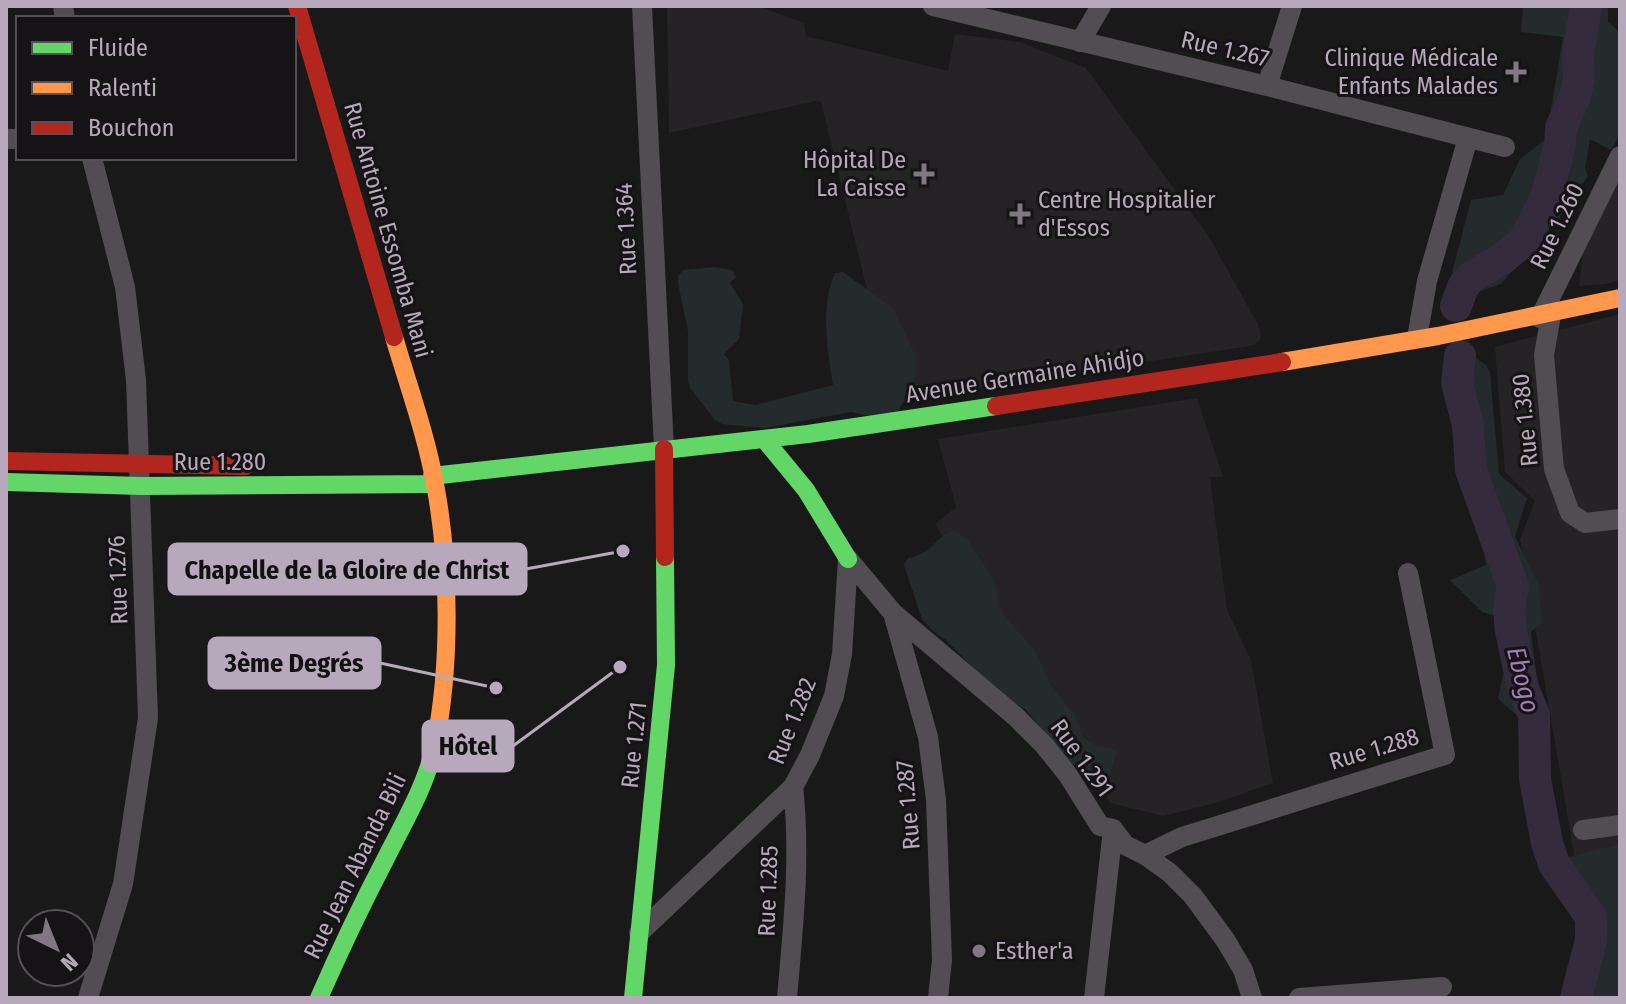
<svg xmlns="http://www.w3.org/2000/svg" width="1626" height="1004" viewBox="0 0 1626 1004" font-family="'Fira Sans Condensed',sans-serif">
	<rect width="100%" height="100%" fill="#191919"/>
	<path fill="#252325" d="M 667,6 L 757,6 L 804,23 L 806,36 L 948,71 L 955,34 L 1020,42 L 1086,68 L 1209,237 L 1258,324 L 1261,334 L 1260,340 L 1254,345 L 1244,347 L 1079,372 L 895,404 L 821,102 L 816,101 L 669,133 Z
		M 1620,167 L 1620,280 L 1605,284 L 1579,286 L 1584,247 Z
		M 1620,314 L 1620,862 L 1577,871 L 1520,539 L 1535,501 L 1505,472 L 1495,347 Z
		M 1197,398 L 1223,477 L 1210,477 L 1227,610 L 1251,660 L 1273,783 L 1219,802 L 1163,816 L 1110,803 L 1088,764 L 1019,667 L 935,524 L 956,507 L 938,439 Z"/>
	<path fill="#232b2d" d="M 1523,6 L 1608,6 L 1608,22 L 1620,32 L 1620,135 L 1611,150 L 1590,139 L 1585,168 L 1588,176 L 1559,218 L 1501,284 L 1444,304 L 1471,200 L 1503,195 L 1520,159 L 1546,139 L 1563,37 L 1521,32 Z
		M 715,267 L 732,270 L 736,277 L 730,283 L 743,304 L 739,339 L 724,354 L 729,360 L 733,401 L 755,405 L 833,385 C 827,349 820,307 835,273 L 843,272 L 893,308 L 915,354 L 915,379 L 896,415 L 875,417 L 851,412 L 765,428 L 722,424 L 715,420 L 690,388 L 688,380 L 688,331 L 678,283 L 678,276 L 683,270 Z
		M 1473,356 L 1486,365 L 1490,373 L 1499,474 L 1527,498 L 1515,537 L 1538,583 L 1542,622 L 1531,632 L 1556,835 L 1569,857 L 1620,844 L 1620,998 L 1562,998 L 1585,923 L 1540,852 L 1529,816 L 1526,723 L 1498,699 L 1508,651 L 1495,616 L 1482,612 L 1450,580 L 1486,565 L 1469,458 L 1452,402 Z
		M 954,531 L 968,540 L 991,575 L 1003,614 L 1035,651 L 1050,684 L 1075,715 L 1083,737 L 1096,746 L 1111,748 L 1117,751 L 1108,782 C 1089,778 1081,766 1064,760 L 1067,758 L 1025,709 L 998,693 L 946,640 L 932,630 L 922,619 L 904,565 L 908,558 C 936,553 935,534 954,531 Z"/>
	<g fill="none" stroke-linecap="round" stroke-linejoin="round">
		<path stroke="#342b3c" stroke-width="32" d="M 1456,306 L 1463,287 L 1470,278 L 1503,258 L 1525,240 L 1546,198 L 1560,145 L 1561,128 L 1575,96 L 1579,79 L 1578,56 L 1586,6
			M 1460,356 L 1457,383 L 1468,425 L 1471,470 L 1513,586 L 1509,609 L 1511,631 L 1523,688 L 1534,715 L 1535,779 L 1547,843 L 1554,864 L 1591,917 L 1591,940 L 1576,998"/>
		<path stroke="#514d52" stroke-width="20" d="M 63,6 L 65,18
			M 642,6 L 664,449
			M 933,6 L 1267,86 L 1505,147
			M 1080,42 L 1101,6
			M 1267,86 L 1292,6
			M 6,139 L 18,139
			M 1551,315 L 1544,355 L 1554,469 L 1570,513 L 1585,523 L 1620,519
			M 1540,318 L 1620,156
			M 1417,338 L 1427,281 L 1468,138
			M 848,559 L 893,613 L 1015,716 L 1044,745 L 1068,775 L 1100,826 L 1113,829 L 1125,845 L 1145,855 L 1170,873 L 1193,896 L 1226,941 L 1243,970 L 1252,998
			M 893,613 L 928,737 L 936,800 L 942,960 L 938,998
			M 1583,830 L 1620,825
			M 1145,855 L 1182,837 L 1445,755 L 1408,573
			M 639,933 L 793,787 L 810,755 L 834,696 L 842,654 L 848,559
			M 88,998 L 123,884 L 148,718 L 136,380 L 125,287 L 92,158
			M 787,998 C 793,928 801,857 793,787
			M 1094,998 L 1113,829
			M 1299,998 L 1442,987"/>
		<path stroke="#63d668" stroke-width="18" d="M 764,439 L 806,490 L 848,559
			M 432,476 L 808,434 L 996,406
			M 6,482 L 141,486 L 435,484
			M 319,998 C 340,950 362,904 386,858 C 404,822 427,784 435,744
			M 633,998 L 666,665 L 665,557"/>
		<path stroke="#ff974d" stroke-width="18" d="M 394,337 C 408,385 426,434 435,484 C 450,563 451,666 435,744
			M 1282,362 L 1438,336 L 1620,298"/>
		<path stroke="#b3261e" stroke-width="18" d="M 297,6 L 394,337
			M 996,406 L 1282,362
			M 664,449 L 665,557
			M 6,461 L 245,466"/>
	</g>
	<g fill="#807782" stroke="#151315" stroke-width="3">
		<path d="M1512 60h8v8h8v8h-8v8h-8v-8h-8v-8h8z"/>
		<path d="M920 162h8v8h8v8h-8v8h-8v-8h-8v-8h8z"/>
		<path d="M1016 202h8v8h8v8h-8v8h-8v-8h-8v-8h8z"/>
		<circle cx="979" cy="951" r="8"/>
	</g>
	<g text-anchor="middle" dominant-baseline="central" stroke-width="6" stroke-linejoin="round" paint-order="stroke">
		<g font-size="24" fill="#b7a9bb" stroke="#151315">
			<text transform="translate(1225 49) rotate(13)">Rue 1.267</text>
			<text transform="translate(1557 226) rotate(-64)">Rue 1.260</text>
			<text transform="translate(626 229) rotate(-93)">Rue 1.364</text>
			<text transform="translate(388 230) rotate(74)">Rue Antoine Essomba Mani</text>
			<text transform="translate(1025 376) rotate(-9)">Avenue Germaine Ahidjo</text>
			<text transform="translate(1525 420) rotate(-96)">Rue 1.380</text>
			<text x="220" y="462">Rue 1.280</text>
			<text transform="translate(118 580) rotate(-92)">Rue 1.276</text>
			<text transform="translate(792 721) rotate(-68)">Rue 1.282</text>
			<text transform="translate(634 745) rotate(-84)">Rue 1.271</text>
			<text transform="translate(1374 749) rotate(-17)">Rue 1.288</text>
			<text transform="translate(1082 758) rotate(54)">Rue 1.291</text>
			<text transform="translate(908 805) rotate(-95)">Rue 1.287</text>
			<text transform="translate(355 866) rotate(-64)">Rue Jean Abanda Bili</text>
			<text transform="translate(768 891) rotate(-88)">Rue 1.285</text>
		</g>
		<g font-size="24" fill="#b7a9bb" stroke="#151315" text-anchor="end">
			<text x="1498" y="58">Clinique Médicale<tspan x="1498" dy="28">Enfants Malades</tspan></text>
			<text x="906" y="160">Hôpital De<tspan x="906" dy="28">La Caisse</tspan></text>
			<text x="1038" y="200" text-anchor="start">Centre Hospitalier<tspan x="1038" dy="28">d'Essos</tspan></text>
			<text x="995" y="951" text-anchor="start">Esther'a</text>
		</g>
		<g font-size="26" font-style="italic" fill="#9f7eb8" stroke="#151315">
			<text transform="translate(1523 680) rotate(76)">Ebogo</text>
		</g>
	</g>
	<path fill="none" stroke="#b7a9bb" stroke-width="3" d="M623 551L526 569M496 688L380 663M620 667L513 746"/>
	<g fill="#b7a9bb" stroke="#151315" stroke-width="3">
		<circle cx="623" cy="551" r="8"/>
		<circle cx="496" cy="688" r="8"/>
		<circle cx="620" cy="667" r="8"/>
	</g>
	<g fill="#b7a9bb" stroke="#b7a9bb" stroke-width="3">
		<rect x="169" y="544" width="357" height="50" rx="8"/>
		<rect x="209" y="638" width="171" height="50" rx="8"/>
		<rect x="423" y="721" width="90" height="50" rx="8"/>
	</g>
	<g font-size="26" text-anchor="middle" font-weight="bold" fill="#111">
		<text x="347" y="579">Chapelle de la Gloire de Christ</text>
		<text x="294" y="672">3ème Degrés</text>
		<text x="468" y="755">Hôtel</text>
	</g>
	<rect width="1626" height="1004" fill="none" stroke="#b7a9bb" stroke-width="16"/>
	<rect x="16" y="16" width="280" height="144" fill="#151315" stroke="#564f57" stroke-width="2"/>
	<rect x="32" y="42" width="40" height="12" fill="#63d668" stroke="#564f57" stroke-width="2"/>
	<text x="88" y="56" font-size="24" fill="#b7a9bb">Fluide</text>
	<rect x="32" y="82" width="40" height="12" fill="#ff974d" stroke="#564f57" stroke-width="2"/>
	<text x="88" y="96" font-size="24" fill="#b7a9bb">Ralenti</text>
	<rect x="32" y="122" width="40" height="12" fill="#b3261e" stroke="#564f57" stroke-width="2"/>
	<text x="88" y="136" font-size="24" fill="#b7a9bb">Bouchon</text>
	<g transform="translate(56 948) rotate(137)"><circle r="38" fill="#151315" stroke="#564f57" stroke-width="2"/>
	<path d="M0-6L14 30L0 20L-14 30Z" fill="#807782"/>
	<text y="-12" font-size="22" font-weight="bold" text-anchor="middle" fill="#b7a9bb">N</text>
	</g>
</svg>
